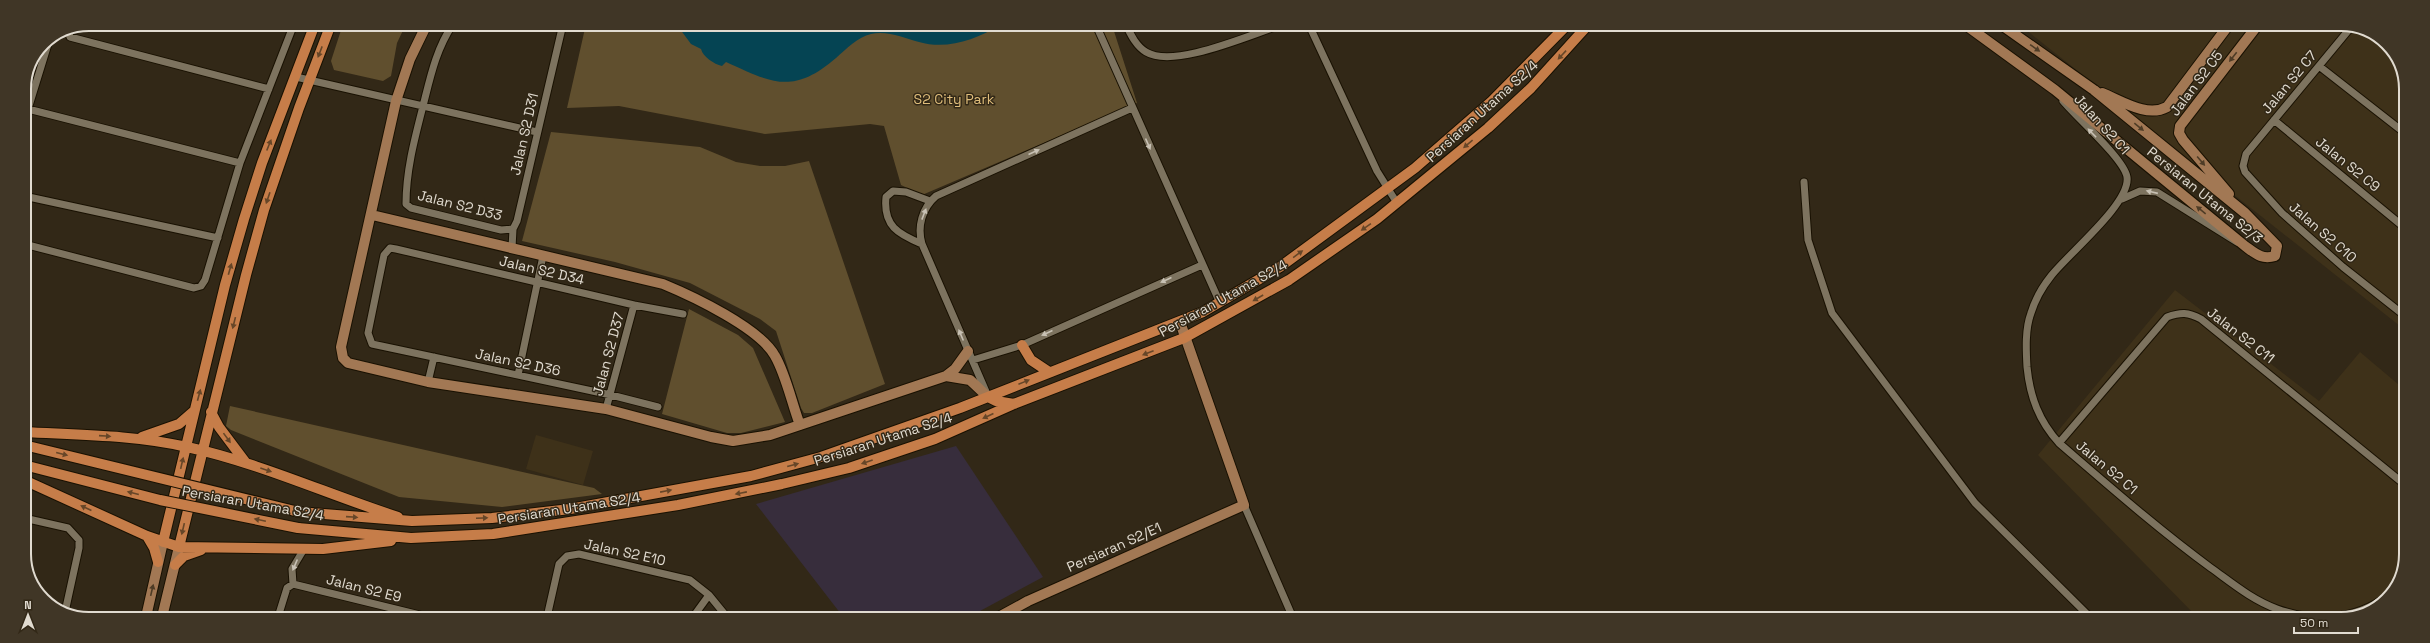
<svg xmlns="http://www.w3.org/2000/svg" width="2430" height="643" viewBox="0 0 2430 643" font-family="'Space Grotesk',sans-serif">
	<rect width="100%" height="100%" fill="#322817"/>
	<path fill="#3e3119" d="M 2021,26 L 2358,26 L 2390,46 L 2406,85 L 2405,330 Z
		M 2175,290 L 2319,401 L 2360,352 L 2405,390 L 2404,571 L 2381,605 L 2341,619 L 2199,619 L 2038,455 Z
		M 536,435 L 593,451 L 583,485 L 526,469 Z"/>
	<path fill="#372d3c" d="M 956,446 L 1043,577 L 967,618 L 844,618 L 756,504 Z"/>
	<path fill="#604f2e" d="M 343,24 L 406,24 L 397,43 L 391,76 L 383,81 L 334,70 L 331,61 Z
		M 586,24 L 1112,25 L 1137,103 L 922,195 L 901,185 L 884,126 L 870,124 L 765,134 L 619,106 L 567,108 Z
		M 551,132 L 700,147 L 736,162 L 760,166 L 785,166 L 809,161 L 885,384 L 812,413 L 804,413 L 801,408 L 776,331 L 760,319 L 690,283 L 615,262 L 522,241 Z
		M 689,309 L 738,335 L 753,348 L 785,422 L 741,433 L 727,433 L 662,414 Z
		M 230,406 L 594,488 L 602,494 L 502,507 L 399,497 L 231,430 L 226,426 Z"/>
	<path fill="#054453" d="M 677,25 L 1000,25 C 975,40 947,50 919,42 C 904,38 887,30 871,34 C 858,37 846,49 836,58 C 793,95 772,83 726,62 L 722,66 C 714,64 703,57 701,49 L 691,44 Z"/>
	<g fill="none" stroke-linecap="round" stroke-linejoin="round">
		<defs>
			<path id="street" d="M 453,24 C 435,51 430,79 422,110 C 414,141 406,172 406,204 L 411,208 L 501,230 L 513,229
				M 1096,25 L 1220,303
				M 1126,25 C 1131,35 1136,46 1146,52 C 1174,69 1249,35 1281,25
				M 1309,25 L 1377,171 L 1397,203
				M 2352,26 L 2246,154 L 2243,166 L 2245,172 L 2282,213 L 2343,267 L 2405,316
				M 69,32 L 70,37 L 269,89
				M 2319,66 L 2406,134
				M 296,77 L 537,132
				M 2063,101 C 2077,118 2124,159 2127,177 C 2131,203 2068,254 2051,276 C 2043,286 2035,300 2031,313 C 2025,329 2026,349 2027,367 C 2030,397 2039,421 2059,443 C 2109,486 2158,529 2211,568 C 2232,583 2252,600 2277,609 C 2313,622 2356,620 2387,596
				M 24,108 L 240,163
				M 28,109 L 49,41
				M 2274,120 L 2405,228
				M 1804,182 L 1808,240 L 1832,313 L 1975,503 L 2092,619
				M 24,196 L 218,238
				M 2122,199 L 2140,191 L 2157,192 L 2237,242
				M 24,244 L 194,288 L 201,286 L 205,280 L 240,163 L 294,24
				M 922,244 C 898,234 883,226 886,197 L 893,191 L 906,192 L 930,201
				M 512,248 L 513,229 L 517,221 L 563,24
				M 973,360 L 1022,345 L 1202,265
				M 518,375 L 543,256
				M 428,382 L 434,357
				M 987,394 L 922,244 C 917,227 922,208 936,196 L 1132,108
				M 658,407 L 611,395 L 372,344 L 368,333 L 384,255 L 390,248 L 396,249 L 634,305 L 683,314
				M 606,409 L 634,305
				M 2059,443 L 2167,317 C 2181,312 2188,312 2201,319 L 2404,484
				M 1244,505 L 1293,618
				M 24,518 L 68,528 L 79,540 L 79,548 L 65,612
				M 293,584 L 428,617
				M 293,584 L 292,569 L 304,549
				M 278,617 L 287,588 L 293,584
				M 547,617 L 559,564 L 567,556 L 579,554 L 690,580 L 709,595 L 727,617
				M 693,617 L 709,595"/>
			<path id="secondary" d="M 427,24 L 410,59 L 396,101 L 341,347 L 343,358 L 348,363 L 428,382 L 606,409 L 711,437 L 733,441 L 770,435 L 946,376 L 955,369 L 968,351
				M 1967,26 L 2055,90 L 2245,246 C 2256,254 2262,260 2275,256 L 2277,246 L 2245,213 L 2094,90 L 2003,26
				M 2102,93 C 2122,101 2147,118 2167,107 L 2228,26
				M 2229,194 L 2183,140 L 2179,133 L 2180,126 L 2257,26
				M 372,215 L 663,284 C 692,296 760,328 775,356 C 786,375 792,404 800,425
				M 946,376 L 970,380 L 988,397
				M 146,617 L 163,542
				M 162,617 L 179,547
				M 997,618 L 1028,601 L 1244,505 L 1180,322"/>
			<path id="primary" d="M 1022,345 L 1031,360 L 1049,372
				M 988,397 L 996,401 L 1014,404
				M 211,412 L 219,427 L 246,463
				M 24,432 C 79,435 134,435 187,447 C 260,463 327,494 398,517
				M 142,437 L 179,424 L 194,411
				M 24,480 L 147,536 L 179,547 L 323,549 L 391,541
				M 299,512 L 412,521 L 492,518 L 570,509 L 751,476 L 821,457 L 960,408 L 1203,312 L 1280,267 L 1415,168 L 1492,101 L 1567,25
				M 298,528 L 411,538 L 493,534 L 678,505 L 782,484 L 849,468 L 935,439 L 1014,404 L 1184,338 L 1289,280 L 1377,219 L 1488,128 L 1531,88 L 1588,25
				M 147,536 L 154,548 L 158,562
				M 163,542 L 225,285 L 244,219 L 262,163 L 315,24
				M 179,547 L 246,275 L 264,210 L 299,108 L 331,24
				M 175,565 L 184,556 L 201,550"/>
		</defs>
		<use href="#street" stroke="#191102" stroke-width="9"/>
		<use href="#secondary" stroke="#191102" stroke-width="12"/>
		<use href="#primary" stroke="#191102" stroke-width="12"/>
		<use href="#street" stroke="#7d735f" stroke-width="7"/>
		<use href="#secondary" stroke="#a27854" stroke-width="10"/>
		<use href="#primary" stroke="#c67d49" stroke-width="10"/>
		<defs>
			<path id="primary-bridge" d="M 24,445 L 299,512
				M 24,465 L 160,500 L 298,528"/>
		</defs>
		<use href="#primary-bridge" stroke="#191102" stroke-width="12" stroke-linecap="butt"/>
		<use href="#primary-bridge" stroke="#c67d49" stroke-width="10"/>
	</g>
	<defs><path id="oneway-solid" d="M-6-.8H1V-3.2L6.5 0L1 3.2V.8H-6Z"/></defs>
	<g fill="#4e3c26">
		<use href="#oneway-solid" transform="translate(2035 48) rotate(35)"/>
		<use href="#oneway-solid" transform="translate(2233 57) rotate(128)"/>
		<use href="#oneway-solid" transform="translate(2139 127) rotate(39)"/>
		<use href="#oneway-solid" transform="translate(2201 161) rotate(50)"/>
		<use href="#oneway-solid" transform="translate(2201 210) rotate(-141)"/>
		<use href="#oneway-solid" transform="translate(152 590) rotate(-77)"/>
	</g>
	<g fill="#664628">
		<use href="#oneway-solid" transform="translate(320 52) rotate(111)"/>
		<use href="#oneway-solid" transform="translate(1562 55) rotate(133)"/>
		<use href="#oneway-solid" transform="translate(1468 144) rotate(140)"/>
		<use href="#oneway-solid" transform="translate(269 145) rotate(-68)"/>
		<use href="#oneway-solid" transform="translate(268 198) rotate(109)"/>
		<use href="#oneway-solid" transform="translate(1366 227) rotate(145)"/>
		<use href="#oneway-solid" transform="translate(1298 254) rotate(-36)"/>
		<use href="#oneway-solid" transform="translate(230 269) rotate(-74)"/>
		<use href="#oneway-solid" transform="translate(1258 298) rotate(150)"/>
		<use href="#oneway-solid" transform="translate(234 323) rotate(104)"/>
		<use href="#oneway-solid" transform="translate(1148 353) rotate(159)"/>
		<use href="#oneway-solid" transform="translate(1024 382) rotate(-22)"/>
		<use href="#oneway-solid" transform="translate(199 395) rotate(-75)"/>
		<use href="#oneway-solid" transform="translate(988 416) rotate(155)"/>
		<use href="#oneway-solid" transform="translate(105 436) rotate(4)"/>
		<use href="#oneway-solid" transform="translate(227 438) rotate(54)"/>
		<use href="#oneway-solid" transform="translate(62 454) rotate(14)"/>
		<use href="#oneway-solid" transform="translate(867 462) rotate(161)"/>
		<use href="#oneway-solid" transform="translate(182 463) rotate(-77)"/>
		<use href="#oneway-solid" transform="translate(793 465) rotate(-15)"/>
		<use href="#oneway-solid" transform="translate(266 470) rotate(19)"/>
		<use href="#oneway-solid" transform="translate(666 491) rotate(-11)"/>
		<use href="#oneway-solid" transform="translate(133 493) rotate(-166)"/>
		<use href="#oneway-solid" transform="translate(741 493) rotate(169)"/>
		<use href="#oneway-solid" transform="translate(86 508) rotate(-155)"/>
		<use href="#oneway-solid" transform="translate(352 517) rotate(4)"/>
		<use href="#oneway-solid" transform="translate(482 518) rotate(-2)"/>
		<use href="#oneway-solid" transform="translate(260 520) rotate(-168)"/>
		<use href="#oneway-solid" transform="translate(183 529) rotate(103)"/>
	</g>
	<g fill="#c8c1b4">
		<use href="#oneway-solid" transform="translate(2092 133) rotate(-134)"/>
		<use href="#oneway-solid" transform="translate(1148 144) rotate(66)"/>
		<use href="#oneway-solid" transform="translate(1034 152) rotate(-24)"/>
		<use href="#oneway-solid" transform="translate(2152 192) rotate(-167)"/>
		<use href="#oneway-solid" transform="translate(924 214) rotate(-69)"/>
		<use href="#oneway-solid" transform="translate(1166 280) rotate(156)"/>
		<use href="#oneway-solid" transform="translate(1047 333) rotate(156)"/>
		<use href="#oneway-solid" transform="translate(961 335) rotate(-113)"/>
		<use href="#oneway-solid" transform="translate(295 565) rotate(113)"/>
	</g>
	<g text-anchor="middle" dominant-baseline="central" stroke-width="3" stroke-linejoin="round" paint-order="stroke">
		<g font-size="14" fill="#e1dbd0" stroke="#322817">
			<text transform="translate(2289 82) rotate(-50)">Jalan S2 C7</text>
			<text transform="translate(2196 83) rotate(-53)">Jalan S2 C5</text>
			<text transform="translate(1482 111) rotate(-42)">Persiaran Utama S2/4</text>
			<text transform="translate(2102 124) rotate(48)">Jalan S2 C1</text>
			<text transform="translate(524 134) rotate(-77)">Jalan S2 D31</text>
			<text transform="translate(2348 164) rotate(39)">Jalan S2 C9</text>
			<text transform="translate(2205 195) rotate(39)">Persiaran Utama S2/3</text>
			<text transform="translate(460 205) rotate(14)">Jalan S2 D33</text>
			<text transform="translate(2323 232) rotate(41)">Jalan S2 C10</text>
			<text transform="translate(542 270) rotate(13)">Jalan S2 D34</text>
			<text transform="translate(1223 298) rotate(-29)">Persiaran Utama S2/4</text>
			<text transform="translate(2241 335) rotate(38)">Jalan S2 C11</text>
			<text transform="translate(608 354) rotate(-75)">Jalan S2 D37</text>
			<text transform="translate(518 362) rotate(12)">Jalan S2 D36</text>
			<text transform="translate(883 439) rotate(-18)">Persiaran Utama S2/4</text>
			<text transform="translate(2107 467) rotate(40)">Jalan S2 C1</text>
			<text transform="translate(253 503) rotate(10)">Persiaran Utama S2/4</text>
			<text transform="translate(569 508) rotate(-9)">Persiaran Utama S2/4</text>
			<text transform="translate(1114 547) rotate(-24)">Persiaran S2/E1</text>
			<text transform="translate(625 552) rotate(12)">Jalan S2 E10</text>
			<text transform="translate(364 588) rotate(14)">Jalan S2 E9</text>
		</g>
		<g font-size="14" fill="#dfbd7b" stroke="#322817">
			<text x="954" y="99">S2 City Park</text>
		</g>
	</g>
	<path d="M0 0H2430V643H0ZM89 31H2341A58 58 0 0 1 2399 89V554A58 58 0 0 1 2341 612H89A58 58 0 0 1 31 554V89A58 58 0 0 1 89 31Z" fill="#403626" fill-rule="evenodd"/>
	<path fill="none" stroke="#e1dbd0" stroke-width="2" d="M89 31H2341A58 58 0 0 1 2399 89V554A58 58 0 0 1 2341 612H89A58 58 0 0 1 31 554V89A58 58 0 0 1 89 31Z"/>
	<g transform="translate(28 615)" stroke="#322817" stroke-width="3" paint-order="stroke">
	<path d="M0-3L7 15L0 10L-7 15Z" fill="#e1dbd0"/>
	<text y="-6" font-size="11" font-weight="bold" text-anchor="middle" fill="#e1dbd0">N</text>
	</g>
	<path d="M2294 627v6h64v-6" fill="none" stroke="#e1dbd0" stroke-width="2"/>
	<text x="2300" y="627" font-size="12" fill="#e1dbd0" stroke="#322817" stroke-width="3" paint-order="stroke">50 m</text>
</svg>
